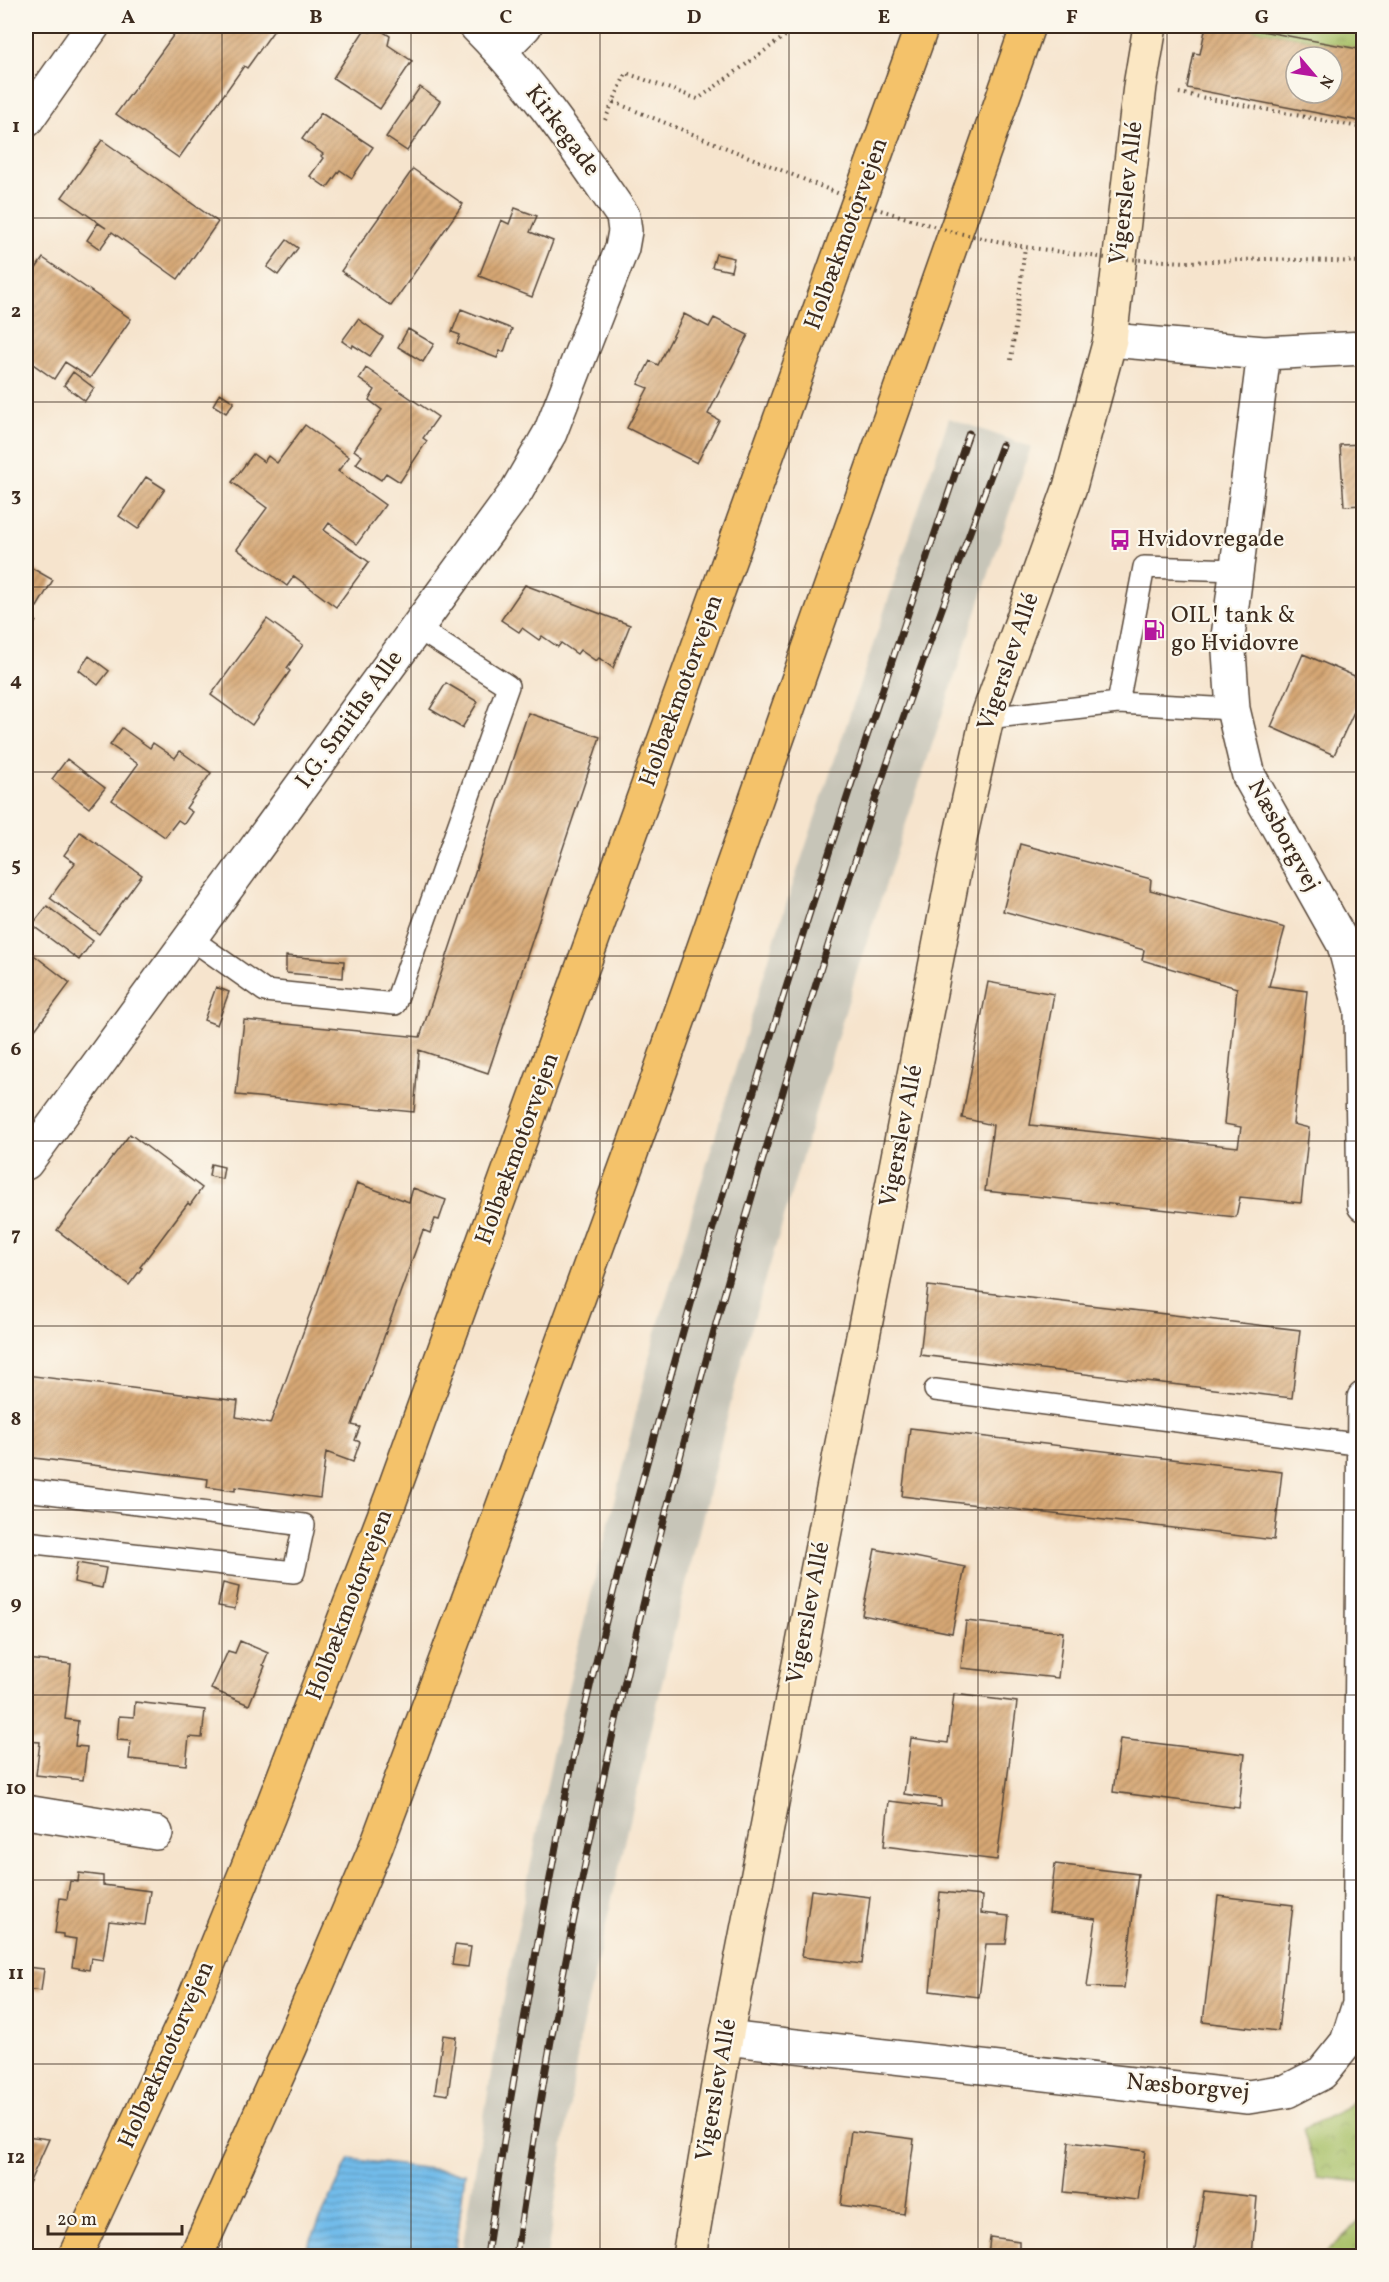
<svg xmlns="http://www.w3.org/2000/svg" width="1389" height="2282" viewBox="0 0 1389 2282" font-family="Vollkorn,serif">
	<defs>
		<pattern id="grass-tufts" width="24" height="20" patternUnits="userSpaceOnUse" patternTransform="scale(1.5)"><rect width="24" height="20" fill="#a6bf65"/><path d="M3 7l-1-3M5 7V3M7 7l1-3M15 17l-1-3M17 17v-4M19 17l1-3" fill="none" stroke="#889b53"/></pattern>
		<pattern id="park-crowns" width="20" height="18" patternUnits="userSpaceOnUse" patternTransform="scale(1.5)"><rect width="20" height="18" fill="#a6bf65"/><path d="M2 6a3 3 0 1 1 6 0M12 15a3 3 0 1 1 6 0" fill="none" stroke="#889b53"/></pattern>
		<pattern id="water-rules" width="6" height="5" patternUnits="userSpaceOnUse" patternTransform="scale(1.5)"><rect width="6" height="5" fill="#72bcea"/><path d="M0 2.5h6" fill="none" stroke="#5f99bd"/></pattern>
		<pattern id="building-hatch" width="6" height="6" patternUnits="userSpaceOnUse" patternTransform="scale(1.5)"><rect width="6" height="6" fill="#d6a774"/><path d="M-1 1l2-2M0 6l6-6M5 7l2-2" fill="none" stroke="#af885f"/></pattern>
	</defs>
	<rect width="100%" height="100%" fill="#fbf7ec"/>
	<filter id="ink" filterUnits="userSpaceOnUse"><feTurbulence type="fractalNoise" baseFrequency=".0167" numOctaves="2"/><feDisplacementMap in="SourceGraphic" scale="12" xChannelSelector="R" yChannelSelector="G"/><feConvolveMatrix kernelMatrix="1 2 1 2 8 2 1 2 1" color-interpolation-filters="sRGB"/></filter>
	<filter id="wash" filterUnits="userSpaceOnUse"><feTurbulence type="fractalNoise" baseFrequency=".008" numOctaves="4" result="noise"/><feDisplacementMap in="SourceGraphic" scale="24" xChannelSelector="R" yChannelSelector="G"/><feGaussianBlur stdDeviation="1.35" result="paint"/><feColorMatrix in="noise" values="0 0 0 0 0 0 0 0 0 0 0 0 0 0 0 0 0 1.4 0 .05"/><feComposite in="paint" operator="in"/></filter>
	<g filter="url(#wash)">
		<rect width="100%" height="100%" fill="#f6e4cd"/>
		<path fill="#c7c5b8" d="M 949,418 L 1031,447 L 858,968 L 740,1366 L 668,1657 L 581,2032 L 547,2256 L 461,2256 L 501,2014 L 559,1724 L 656,1332 L 776,935 Z"/>
		<path fill="url(#grass-tufts)" stroke="#707442" stroke-width="1.5" d="M 1235,26 L 1363,26 L 1363,50 Z"/>
		<path fill="url(#park-crowns)" stroke="#707442" stroke-width="1.5" d="M 1363,2089 L 1363,2182 L 1317,2177 L 1303,2129 L 1345,2109 Z
			M 1363,2218 L 1363,2256 L 1322,2256 Z"/>
		<path fill="url(#water-rules)" stroke="#567384" stroke-width="1.5" d="M 349,2159 L 465,2173 L 455,2256 L 303,2256 Z"/>
		<g id="blocks">
			<path fill="url(#building-hatch)" fill-rule="evenodd" d="M 180,26 L 277,26 L 247,68 L 244,66 L 179,158 L 116,114 Z
				M 1206,26 L 1235,26 L 1364,50 L 1364,122 L 1187,88 L 1194,53 L 1200,54 ZM 1296,57 L 1332,57 L 1332,93 L 1296,93 Z
				M 365,29 L 370,32 L 379,29 L 390,36 L 388,45 L 412,61 L 380,109 L 333,78 Z
				M 420,87 L 440,101 L 407,151 L 386,137 Z
				M 321,113 L 373,147 L 352,178 L 340,170 L 327,188 L 310,176 L 323,158 L 321,156 L 323,154 L 302,139 Z
				M 102,140 L 218,222 L 178,279 L 112,232 L 100,249 L 87,240 L 98,223 L 106,228 L 62,197 Z
				M 413,169 L 463,204 L 391,306 L 341,271 Z
				M 515,208 L 537,216 L 530,232 L 553,241 L 532,297 L 479,276 L 501,220 L 509,224 Z
				M 287,240 L 298,248 L 278,275 L 267,267 Z
				M 716,254 L 734,258 L 731,271 L 712,267 Z
				M 43,258 L 131,319 L 90,378 L 65,362 L 54,379 L 26,359 L 26,283 Z
				M 461,309 L 512,329 L 504,352 L 500,351 L 497,358 L 457,343 L 460,335 L 452,332 Z
				M 684,314 L 709,327 L 714,318 L 748,335 L 708,414 L 719,420 L 697,463 L 627,428 L 648,388 L 638,384 L 650,361 L 658,365 Z
				M 358,319 L 383,337 L 370,356 L 353,345 L 352,348 L 342,341 Z
				M 408,329 L 434,344 L 423,362 L 398,347 Z
				M 366,368 L 438,417 L 423,438 L 427,441 L 400,482 L 386,473 L 381,480 L 356,464 L 362,456 L 354,450 L 382,410 L 369,400 L 375,390 L 359,379 Z
				M 73,372 L 94,388 L 85,401 L 64,385 Z
				M 220,393 L 234,402 L 226,413 L 213,405 Z
				M 305,425 L 349,457 L 338,471 L 385,505 L 357,544 L 329,523 L 324,530 L 369,562 L 336,607 L 294,576 L 287,586 L 237,549 L 267,508 L 232,482 L 253,454 L 264,462 L 268,456 L 277,463 Z
				M 1364,444 L 1364,505 L 1344,506 L 1340,445 Z
				M 146,477 L 165,489 L 138,529 L 119,516 Z
				M 30,567 L 53,580 L 37,607 L 26,600 L 26,585 L 29,579 L 26,578 L 26,574 Z
				M 525,585 L 630,625 L 613,668 L 599,658 L 596,661 L 580,650 L 577,654 L 561,643 L 558,647 L 542,636 L 539,640 L 522,628 L 519,632 L 501,620 Z
				M 26,613 L 36,621 L 26,636 Z
				M 267,619 L 303,645 L 287,668 L 290,671 L 252,725 L 211,695 Z
				M 1303,654 L 1364,680 L 1364,690 L 1334,755 L 1271,727 Z
				M 89,656 L 109,671 L 98,685 L 79,670 Z
				M 446,683 L 478,702 L 462,728 L 430,709 Z
				M 528,713 L 600,737 L 488,1073 L 419,1050 L 414,1112 L 236,1095 L 244,1020 L 420,1037 Z
				M 122,728 L 150,748 L 153,743 L 175,758 L 180,751 L 211,773 L 186,808 L 192,812 L 184,824 L 178,820 L 165,837 L 112,800 L 138,764 L 110,745 Z
				M 67,759 L 105,788 L 89,808 L 52,779 Z
				M 80,832 L 142,875 L 99,934 L 50,898 L 75,863 L 64,855 Z
				M 1020,844 L 1151,879 L 1150,890 L 1285,928 L 1269,986 L 1307,991 L 1293,1124 L 1309,1128 L 1301,1203 L 1240,1197 L 1236,1217 L 985,1191 L 993,1125 L 962,1118 L 988,982 L 1054,994 L 1030,1125 L 1238,1147 L 1241,1127 L 1224,1124 L 1237,988 L 1142,960 L 1144,950 L 1003,911 Z
				M 47,906 L 93,941 L 79,960 L 32,925 Z
				M 26,949 L 70,983 L 28,1039 L 26,1037 Z
				M 286,956 L 344,961 L 343,978 L 286,973 Z
				M 216,987 L 229,992 L 217,1025 L 204,1020 Z
				M 130,1134 L 202,1188 L 190,1205 L 188,1203 L 140,1267 L 142,1268 L 129,1285 L 57,1230 Z
				M 211,1164 L 224,1167 L 222,1179 L 209,1176 Z
				M 357,1183 L 409,1202 L 413,1188 L 446,1200 L 439,1220 L 435,1219 L 430,1233 L 423,1230 L 352,1425 L 360,1427 L 355,1440 L 360,1442 L 353,1462 L 326,1452 L 320,1498 L 235,1487 L 235,1491 L 207,1487 L 208,1479 L 26,1457 L 26,1375 L 238,1401 L 236,1417 L 270,1424 Z
				M 928,1286 L 1300,1330 L 1292,1398 L 920,1355 Z
				M 910,1428 L 1282,1472 L 1274,1540 L 902,1496 Z
				M 875,1549 L 965,1567 L 952,1633 L 862,1615 Z
				M 77,1563 L 106,1568 L 102,1588 L 74,1582 Z
				M 223,1583 L 239,1587 L 235,1609 L 218,1606 Z
				M 966,1621 L 1063,1632 L 1058,1678 L 961,1668 Z
				M 240,1641 L 268,1653 L 263,1665 L 265,1666 L 249,1705 L 211,1689 L 228,1651 L 235,1653 Z
				M 26,1659 L 71,1664 L 65,1719 L 78,1721 L 75,1746 L 87,1747 L 83,1780 L 36,1775 L 40,1742 L 26,1741 Z
				M 954,1694 L 1017,1702 L 997,1860 L 884,1846 L 889,1801 L 941,1807 L 941,1799 L 904,1794 L 911,1738 L 948,1743 Z
				M 135,1702 L 205,1710 L 202,1738 L 189,1737 L 186,1765 L 129,1759 L 131,1741 L 117,1740 L 119,1716 L 134,1717 Z
				M 1120,1739 L 1245,1754 L 1239,1808 L 1113,1792 Z
				M 1055,1864 L 1138,1874 L 1124,1988 L 1087,1987 L 1096,1919 L 1049,1913 Z
				M 79,1873 L 103,1876 L 103,1885 L 150,1891 L 145,1925 L 109,1921 L 103,1960 L 91,1958 L 89,1970 L 72,1967 L 76,1939 L 63,1937 L 63,1934 L 55,1933 L 60,1898 L 67,1899 L 70,1881 L 78,1882 Z
				M 811,1890 L 870,1897 L 862,1964 L 802,1957 Z
				M 940,1892 L 982,1896 L 981,1913 L 1009,1916 L 1006,1944 L 986,1944 L 979,1997 L 930,1991 Z
				M 1218,1896 L 1293,1905 L 1278,2031 L 1203,2022 Z
				M 455,1945 L 471,1947 L 468,1967 L 452,1965 Z
				M 26,1967 L 44,1969 L 41,1991 L 26,1989 Z
				M 443,2035 L 456,2037 L 448,2095 L 435,2093 Z
				M 851,2131 L 914,2139 L 904,2214 L 841,2205 Z
				M 26,2136 L 49,2139 L 26,2190 Z
				M 1069,2142 L 1145,2151 L 1138,2200 L 1064,2192 Z
				M 1204,2191 L 1257,2197 L 1252,2256 L 1194,2256 Z
				M 990,2237 L 1019,2241 L 1019,2249 L 1045,2253 L 1045,2256 L 988,2256 Z"/>
		</g>
	</g>
	<g filter="url(#ink)">
		<use href="#blocks" fill-opacity="0" stroke="#574638" stroke-width="1.5"/>
		<g fill="none" stroke-linecap="round" stroke-linejoin="round">
			<defs>
				<path id="lane" d="M 1233,709 L 1118,703 L 1144,567 L 1237,570
					M 987,718 L 1118,703
					M 190,938 L 265,991 L 395,1004 L 508,686 L 417,628
					M 935,1390 L 1363,1445
					M 26,1490 L 304,1525 L 294,1572 L 26,1542"/>
				<path id="street" d="M 501,50 L 525,26
					M 26,121 L 93,26
					M 1110,340 L 1264,353 L 1364,348
					M 1264,353 L 1228,637 L 1233,709 L 1249,776 L 1344,945 L 1361,1010 L 1364,1205
					M 26,1163 L 516,492 L 550,433 L 622,248 L 625,231 L 623,216 C 578,151 532,82 476,26
					M 26,1812 L 156,1833
					M 726,2038 L 1248,2097 L 1287,2091 L 1322,2073 L 1347,2042 L 1359,2004 L 1364,1398"/>
				<path id="secondary" d="M 689,2256 L 726,2038 L 961,834 L 987,718 L 1070,487 L 1110,340 L 1140,86 L 1150,26"/>
				<path id="primary" d="M 75,2256 L 190,2009 L 269,1815 L 391,1498 L 922,26"/>
				<path id="highway" d="M 196,2256 L 290,2048 L 376,1847 L 492,1536 L 652,1095 L 1028,26"/>
			</defs>
			<use href="#lane" stroke="#574638" stroke-width="24"/>
			<use href="#street" stroke="#574638" stroke-width="36"/>
			<use href="#secondary" stroke="#574638" stroke-width="36"/>
			<use href="#primary" stroke="#574638" stroke-width="36"/>
			<use href="#highway" stroke="#574638" stroke-width="36"/>
			<path stroke="#574638" stroke-width="4" stroke-dasharray="1.5 4.5" stroke-linecap="butt" d="M 1357,26 L 1364,27
				M 1179,93 L 1364,128
				M 605,120 L 626,73 L 698,99 L 799,26
				M 1011,360 L 1025,247"/>
			<use href="#lane" stroke="#fff" stroke-width="21"/>
			<use href="#street" stroke="#fff" stroke-width="33"/>
			<use href="#secondary" stroke="#fbe7c3" stroke-width="33"/>
			<use href="#primary" stroke="#f4c26a" stroke-width="33"/>
			<use href="#highway" stroke="#f4c26a" stroke-width="33"/>
			<defs>
				<path id="rail" d="M 487,2256 C 505,2128 526,2000 551,1873 C 560,1826 568,1779 579,1733 C 682,1292 823,861 969,433
					M 516,2256 C 586,1773 712,1301 863,836 C 906,705 954,575 1002,445"/>
			</defs>
			<use href="#rail" stroke="#3b2a1e" stroke-width="7"/>
			<use href="#rail" stroke="#fbf7ec" stroke-width="4.5" stroke-dasharray="14" stroke-linecap="butt"/>
			<path stroke="#574638" stroke-width="4" stroke-dasharray="1.5 4.5" stroke-linecap="butt" d="M 614,102 L 874,208 L 949,231 L 1025,247 L 1106,258 L 1187,262 L 1268,259 L 1364,262"/>
		</g>
	</g>
	<path fill="none" stroke="#3b2a1e" stroke-width="1.5" stroke-opacity="0.55" d="M 222,26 L 222,2256M 411,26 L 411,2256M 600,26 L 600,2256M 789,26 L 789,2256M 978,26 L 978,2256M 1167,26 L 1167,2256M 26,218 L 1364,218M 26,402 L 1364,402M 26,587 L 1364,587M 26,772 L 1364,772M 26,956 L 1364,956M 26,1141 L 1364,1141M 26,1326 L 1364,1326M 26,1510 L 1364,1510M 26,1695 L 1364,1695M 26,1880 L 1364,1880M 26,2064 L 1364,2064"/>
	<defs>
		<symbol id="bus-bare" viewBox="-9 -9 18 18"><path d="M-5-6H5V4H4V6H2V4H-2V6H-4V4H-5ZM-3.5-4V0h7V-4ZM-3.5 1.2v1.5H-2V1.2ZM2 1.2v1.5H3.5V1.2Z" fill="#b5179e" stroke="#fbf7ec" stroke-width="2.5" paint-order="stroke"/></symbol>
		<symbol id="fuel-bare" viewBox="-9 -9 18 18"><path d="M-5.5-6h7V0h2V4h1.3V-2.5L3-4.5l.8-.8L6-3V5H2.5V1h-1V6h-7ZM-4.2-4.7v3.2H.2V-4.7Z" fill="#b5179e" stroke="#fbf7ec" stroke-width="2.5" paint-order="stroke"/></symbol>
	</defs>
	<g fill-rule="evenodd">
		<use href="#bus-bare" x="1105" y="525" width="30" height="30"/>
		<use href="#fuel-bare" x="1139" y="615" width="30" height="30"/>
	</g>
	<g text-anchor="middle" dominant-baseline="central" stroke-width="4.5" stroke-linejoin="round" paint-order="stroke">
		<g font-size="24" fill="#3b2a1e" stroke="#fbf7ec">
			<text transform="translate(562 131) rotate(53)">Kirkegade</text>
			<text transform="translate(1127 193) rotate(-83)">Vigerslev Allé</text>
			<text transform="translate(847 234) rotate(-70)">Holbækmotorvejen</text>
			<text transform="translate(1009 662) rotate(-71)">Vigerslev Allé</text>
			<text transform="translate(682 691) rotate(-70)">Holbækmotorvejen</text>
			<text transform="translate(350 720) rotate(-54)">I.G. Smiths Alle</text>
			<text transform="translate(1283 836) rotate(61)">Næsborgvej</text>
			<text transform="translate(902 1136) rotate(-79)">Vigerslev Allé</text>
			<text transform="translate(518 1149) rotate(-70)">Holbækmotorvejen</text>
			<text transform="translate(350 1605) rotate(-69)">Holbækmotorvejen</text>
			<text transform="translate(809 1613) rotate(-79)">Vigerslev Allé</text>
			<text transform="translate(167 2055) rotate(-66)">Holbækmotorvejen</text>
			<text transform="translate(1188 2088) rotate(5)">Næsborgvej</text>
			<text transform="translate(717 2090) rotate(-80)">Vigerslev Allé</text>
		</g>
		<g font-size="24" fill="#3b2a1e" stroke="#fbf7ec" text-anchor="start">
			<text x="1137" y="540">Hvidovregade</text>
			<text x="1171" y="616">OIL! tank &amp;<tspan x="1171" dy="28">go Hvidovre</tspan></text>
		</g>
	</g>
	<rect width="1389" height="2282" fill="none" stroke="#fbf7ec" stroke-width="66"/>
	<g transform="translate(1314 75) rotate(119)"><circle r="28" fill="#fbf7ec" stroke="#aea59a" stroke-width="1.5"/>
	<path d="M0-4.5L10 22L0 15L-10 22Z" fill="#b5179e"/>
	<text y="-9" font-size="16" font-weight="bold" text-anchor="middle" fill="#3b2a1e">N</text>
	</g>
	<path d="M48 2225v9h134v-9" fill="none" stroke="#3b2a1e" stroke-width="3"/>
	<text x="57" y="2225" font-size="18" fill="#3b2a1e" stroke="#fbf7ec" stroke-width="4.5" paint-order="stroke">20 m</text>
	<rect x="33" y="33" width="1323" height="2216" fill="none" stroke="#3b2a1e" stroke-width="2"/>
	<g font-size="20" text-anchor="middle" font-weight="bold" fill="#3b2a1e">
		<text x="128" y="23">A</text>
		<text x="316" y="23">B</text>
		<text x="506" y="23">C</text>
		<text x="694" y="23">D</text>
		<text x="884" y="23">E</text>
		<text x="1072" y="23">F</text>
		<text x="1262" y="23">G</text>
		<text x="16" y="132">1</text>
		<text x="16" y="317">2</text>
		<text x="16" y="501">3</text>
		<text x="16" y="686">4</text>
		<text x="16" y="871">5</text>
		<text x="16" y="1055">6</text>
		<text x="16" y="1240">7</text>
		<text x="16" y="1425">8</text>
		<text x="16" y="1609">9</text>
		<text x="16" y="1794">10</text>
		<text x="16" y="1979">11</text>
		<text x="16" y="2163">12</text>
	</g>
</svg>
